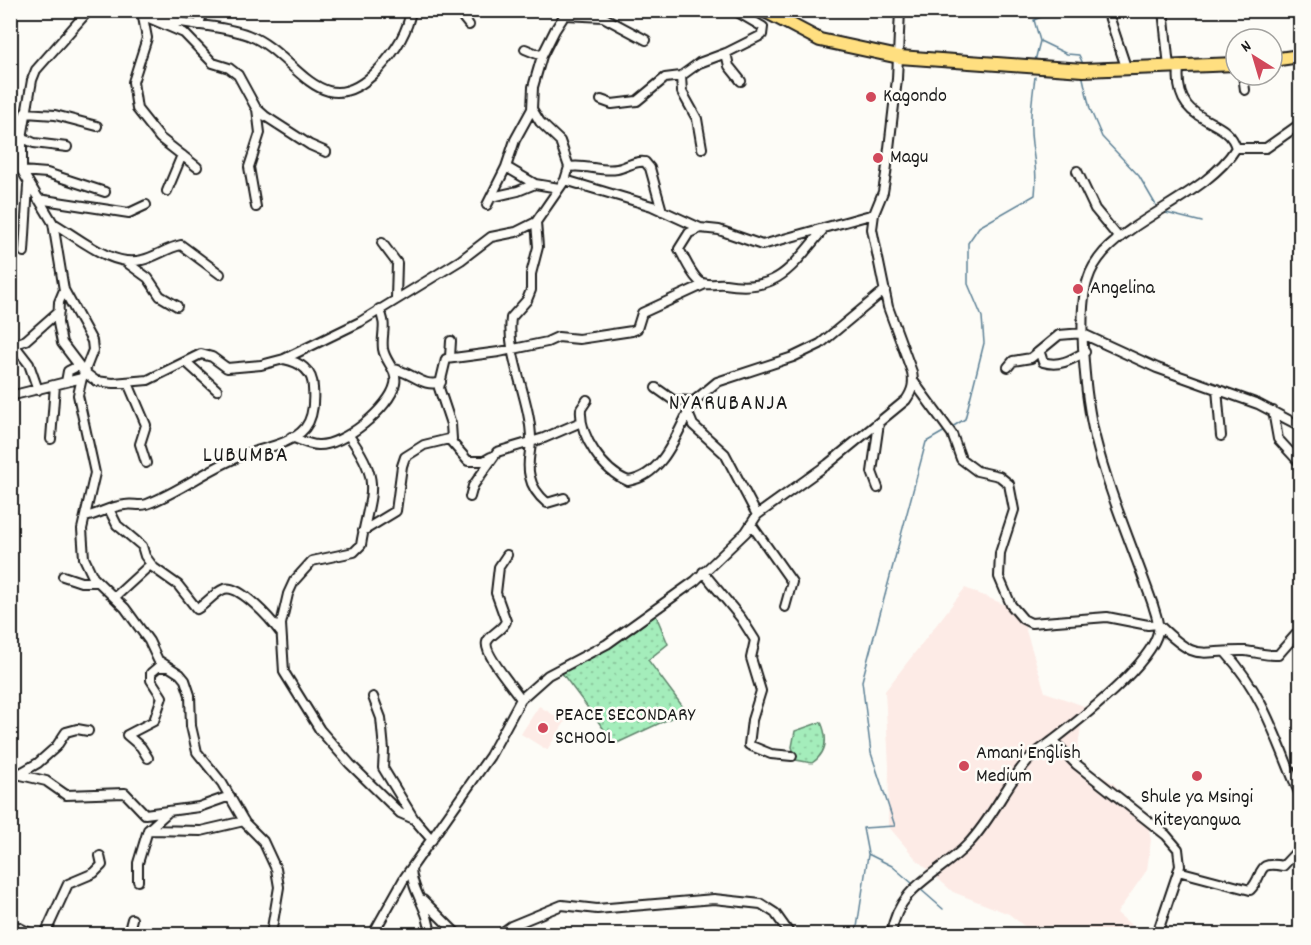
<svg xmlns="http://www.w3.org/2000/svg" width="1311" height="945" viewBox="0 0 1311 945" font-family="Dekko,sans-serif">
	<defs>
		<pattern id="grass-dots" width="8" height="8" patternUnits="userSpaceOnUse" patternTransform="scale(1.5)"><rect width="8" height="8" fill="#a4edbb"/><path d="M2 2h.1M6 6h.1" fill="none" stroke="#8dcba0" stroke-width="1.8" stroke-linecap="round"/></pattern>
	</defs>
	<rect width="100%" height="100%" fill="#fdfcf7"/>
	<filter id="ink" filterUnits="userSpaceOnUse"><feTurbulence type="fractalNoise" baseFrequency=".0167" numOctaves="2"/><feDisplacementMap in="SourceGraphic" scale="12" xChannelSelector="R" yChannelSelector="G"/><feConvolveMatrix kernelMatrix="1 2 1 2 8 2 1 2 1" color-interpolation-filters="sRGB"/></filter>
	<g filter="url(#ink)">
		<path fill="#fdebe6" d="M 965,588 L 1020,611 L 1045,692 L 1084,706 L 1076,760 L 1113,783 L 1148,826 L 1151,840 L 1147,870 L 1117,913 L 1142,934 L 1034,934 L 1009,914 L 953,892 L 916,859 L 888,826 L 889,767 L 885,691 Z
			M 539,706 L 565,722 L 547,750 L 521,734 Z"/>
		<path fill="url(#grass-dots)" stroke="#60846c" stroke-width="1.5" d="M 655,613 L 668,644 L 648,660 L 686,711 L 615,744 L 561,672 Z
			M 821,722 C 828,738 827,753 812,763 L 796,760 L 792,747 L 795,731 Z"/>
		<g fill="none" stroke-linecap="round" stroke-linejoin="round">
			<path stroke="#5c8095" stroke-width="1.5" d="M 1040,41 L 1067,54 L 1079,55 L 1083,64
				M 1035,61 L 1040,41 L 1034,20 L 1043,16 L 1042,10
				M 1083,78 L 1090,109 L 1102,137 L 1139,176 L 1157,207
				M 1162,212 L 1202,222
				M 952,427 L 965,419 L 984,343 L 982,317 L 968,284 L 968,243 L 979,227 L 1035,195 C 1037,174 1035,164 1032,144 C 1029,122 1032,99 1035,77
				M 913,884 L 892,866 L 868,854 L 863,828 L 895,826 L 871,753 L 862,681 L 926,442 L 945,431
				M 919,888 L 943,909
				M 856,934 L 868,855"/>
			<defs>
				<path id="minor" d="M 89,10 L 36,70 L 32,80 L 22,138 L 22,171 L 53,223 L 64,290 L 92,341 L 93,350 L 82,378 L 78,395 L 95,473 L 82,529 L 84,558 L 93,577 L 125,608 L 149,641 L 158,660 L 180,674 L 185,680 L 190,695 L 191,726 L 197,752 L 222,783 L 245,823 L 263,841 L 276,869 L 279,887 L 271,934
					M 140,10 C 172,27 214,22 248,35 C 297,53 320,129 378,70 C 393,54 408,32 411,10
					M 457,10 L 469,25
					M 1107,10 L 1127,70
					M 1163,10 L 1169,67
					M 142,12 L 147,38 L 133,82 L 137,109 L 160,138 L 197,167
					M 142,15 L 184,33 L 213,63 L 229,68 L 238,75 L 256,108 L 265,116 L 310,145 L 326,152
					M 566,15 L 603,17 L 646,40
					M 199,25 L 203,10
					M 525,49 L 542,56
					M 726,53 L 729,66 L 741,81
					M 1243,75 L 1245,90
					M 601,100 L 612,104 L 637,101 L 665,78 L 681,76
					M 25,113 L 55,115 L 97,126
					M 10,128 L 25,115
					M 10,132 L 34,143 L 67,147
					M 702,148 L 697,119 L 682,92 L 681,76 L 699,63 L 726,53 L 762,35 L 763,27 L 734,10
					M 1236,148 L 1266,148 L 1300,124
					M 506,167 L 535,184 L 559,188
					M 569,167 C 585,164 601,172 617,169 C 627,167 636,160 645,162 L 650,168 L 662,211
					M 22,171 L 47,173 L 105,192
					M 1077,171 L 1095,209 L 1119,238
					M 565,180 L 652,206 L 700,228 L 719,230 L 762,245 L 874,214
					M 167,191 L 182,155
					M 492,197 L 518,191 L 535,184
					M 38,199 L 129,213 L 146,205
					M 487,205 L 506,167 L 515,140 L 532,109 L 533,87 L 542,56 L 555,30 L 568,10
					M 256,207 L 249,167 L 260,133 L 257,109
					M 536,222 L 538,247 L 531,274 L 531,290 L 527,300 L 511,318 C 506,357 531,400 531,440 C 531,453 526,463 530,477 C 532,487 540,497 547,503 L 564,498
					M 53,223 C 78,237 112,268 142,260 C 155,257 167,248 181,245 L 220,274
					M 700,228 L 689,233 L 679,249 C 685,259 690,272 698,280 C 704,287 717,283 725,284 C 777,293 791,268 822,231
					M 382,243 L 397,263 L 396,298
					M 24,252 L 28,185
					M 126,262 L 148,278 L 160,296 L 177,306
					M 64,290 L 59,302 L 58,323 L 62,343 L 84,372 L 96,381 L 113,383 L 148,380 L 201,354 L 212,357 L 227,368 L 261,365 L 284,359 L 360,322 L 461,260 L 491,237 L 516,232 L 536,222 L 565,180 L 569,167 L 560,141 L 540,122 L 532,109
					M 1083,334 L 1157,368 L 1258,404 L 1300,426
					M 10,346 L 26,340 L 59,311
					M 15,346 L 29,364 L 38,390
					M 1040,353 L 1043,362 C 1059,367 1071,360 1085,352
					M 450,357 L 451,341
					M 186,362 L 217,390
					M 1008,367 L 1013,361 L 1031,358 L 1059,335 L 1083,333
					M 393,369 C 411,371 423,389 441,382
					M 66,382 L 68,371 L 78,366
					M 914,382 L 952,434 L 961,459 L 977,471 L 999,476 L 1009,484 L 1014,510 L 1000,553 L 999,577 L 1011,605 L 1023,619 L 1031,623 L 1107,617 L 1148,625 L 1158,624
					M 128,383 L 146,425 L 140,444 L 146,463
					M 656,388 L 673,400 L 694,401 L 717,382 L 793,357 L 820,344 L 885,290
					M 1217,389 L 1221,436
					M 10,396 L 82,378
					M 587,400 L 581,409 C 579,436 603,471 628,481 C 665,476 678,429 694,401
					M 1273,411 L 1278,439 L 1300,463
					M 688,413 L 693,425 L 725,454 L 757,515
					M 349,436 C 384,483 369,494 361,545 L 354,552 L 312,561 L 294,581 L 288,594 L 281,624 L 284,672 L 320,730 L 350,764 L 400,813 L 414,819
					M 291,437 C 300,440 309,445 318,445 C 343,446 390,408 395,384 C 398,370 385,362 383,349 C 381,332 388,327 379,309
					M 51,439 L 55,385
					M 452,439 L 451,424 L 439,388 L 446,359 L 499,352 L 547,342 L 558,337 L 579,339 L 632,331 L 637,329 L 642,313 L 705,284
					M 878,488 L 872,472 L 879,423
					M 470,497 L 473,486 L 497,452 L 544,438 L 581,422
					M 109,509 L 117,525 L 142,546 L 145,556 L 154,568 L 178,585 L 197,609 C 206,604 215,592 224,589 C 240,584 272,621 280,632
					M 85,517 C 99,514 111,506 125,505 C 133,503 139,507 147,504 C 182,491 211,466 246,454 C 264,448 292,444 305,428 C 313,418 314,401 313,388 C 313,370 299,362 284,359
					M 751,524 L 792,582 L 785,607
					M 363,531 L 396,511 L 402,466 L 405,457 L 424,445 L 449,439 L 468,461 L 484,461 L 491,457
					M 507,555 L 499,567 L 496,593 L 506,621 C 503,630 491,633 487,642 C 483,653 513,687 521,699
					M 703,572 L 741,618 L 755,640 L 751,658 L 761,691 L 752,720 L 749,745 L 771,754 L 792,756
					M 63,576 L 81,582 L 97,582
					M 115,597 L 151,564
					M 1159,625 C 1199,664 1197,650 1245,651 C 1256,652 1267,656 1278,655 L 1300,630
					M 1226,653 C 1264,694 1278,745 1300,795
					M 373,697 L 381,718 L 384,750 L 383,768 L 414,819 L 432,840
					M 1053,741 L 1076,764 L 1166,835 L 1178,849 L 1180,866 L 1157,934
					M 148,758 L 141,747 L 127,735 L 154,721 L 162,697 L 151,680 L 151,673 L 158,667 L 168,667
					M 21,775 L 46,781 L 66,795 L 125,793 L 145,814 L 199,807 L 230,796
					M 10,779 L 38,763 L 56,747 L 66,732 L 77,729 L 88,731
					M 148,830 L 201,831 L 244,821
					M 411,869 C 412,893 430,910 430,934
					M 1178,871 L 1250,890 C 1265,875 1255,860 1283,866 L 1300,848
					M 138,881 L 138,863 L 148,830 L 169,811
					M 423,900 L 457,934
					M 10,923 L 32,934
					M 45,934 L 68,884 L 94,873 L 102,865 L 100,856
					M 128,934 L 132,919
					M 373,934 L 405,877 L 490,756 L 521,699 L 548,675 L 607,644 L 695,581 L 746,532 L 757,515 L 828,464 L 906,400 C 913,390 914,383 912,372 L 888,307 L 872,229 L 874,214 L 883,192 L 886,174 L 897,79 L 900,10
					M 500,934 L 511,926 L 562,905 L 597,909 L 714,899 L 761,904 L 775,913 L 790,934
					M 891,934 C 899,884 938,876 968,844 C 993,818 1006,784 1029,759 C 1037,751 1046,746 1055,739 C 1082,718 1151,664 1158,632 C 1160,623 1155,613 1153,605 C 1134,550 1109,494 1095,437 C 1086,401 1076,313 1088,279 C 1091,269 1097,260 1104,252 C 1141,213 1209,192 1236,148 C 1228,114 1173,128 1179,68"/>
				<path id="highway" d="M 763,10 L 820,40 L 899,57 L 1083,70 L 1236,64
					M 1272,60 L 1300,56"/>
			</defs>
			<use href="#minor" stroke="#1c1c1c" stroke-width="12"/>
			<use href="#highway" stroke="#1c1c1c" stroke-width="16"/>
			<use href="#minor" stroke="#fdfcf7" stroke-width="8"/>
			<use href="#highway" stroke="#ffdf80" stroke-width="12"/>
		</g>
	</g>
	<g fill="#d1495b" stroke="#fdfcf7" stroke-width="2">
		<circle cx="871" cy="97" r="6"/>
		<circle cx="878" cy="158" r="6"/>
		<circle cx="1078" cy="289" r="6"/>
		<circle cx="543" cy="728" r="6"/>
		<circle cx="964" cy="766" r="6"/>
		<circle cx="1197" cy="776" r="6"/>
	</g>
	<g text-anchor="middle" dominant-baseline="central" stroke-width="5" stroke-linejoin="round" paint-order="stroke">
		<g font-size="20" fill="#1c1c1c" stroke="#fdfcf7" text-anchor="start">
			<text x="883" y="97">Kagondo</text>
			<text x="890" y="158">Magu</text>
			<text x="1090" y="289">Angelina</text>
			<text x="555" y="716">PEACE SECONDARY<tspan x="555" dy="23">SCHOOL</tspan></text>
			<text x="976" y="754">Amani English<tspan x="976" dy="23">Medium</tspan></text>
			<text x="1197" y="798" text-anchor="middle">Shule ya Msingi<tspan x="1197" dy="23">Kiteyangwa</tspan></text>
		</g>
		<g font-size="22" letter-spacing="1.5" fill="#1c1c1c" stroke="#fdfcf7">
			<text x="729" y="404">NYARUBANJA</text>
			<text x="246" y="456">LUBUMBA</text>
		</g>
	</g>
	<rect width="1311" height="945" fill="none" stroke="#fdfcf7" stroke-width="36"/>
	<rect x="18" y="18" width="1275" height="909" fill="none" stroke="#1c1c1c" stroke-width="2" filter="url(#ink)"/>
	<g transform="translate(1254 57) rotate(323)"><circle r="28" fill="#fdfcf7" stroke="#a3a29f" stroke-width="1.5"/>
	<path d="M0-4.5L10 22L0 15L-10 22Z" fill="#d1495b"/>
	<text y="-9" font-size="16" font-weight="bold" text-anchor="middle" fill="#1c1c1c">N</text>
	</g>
</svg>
